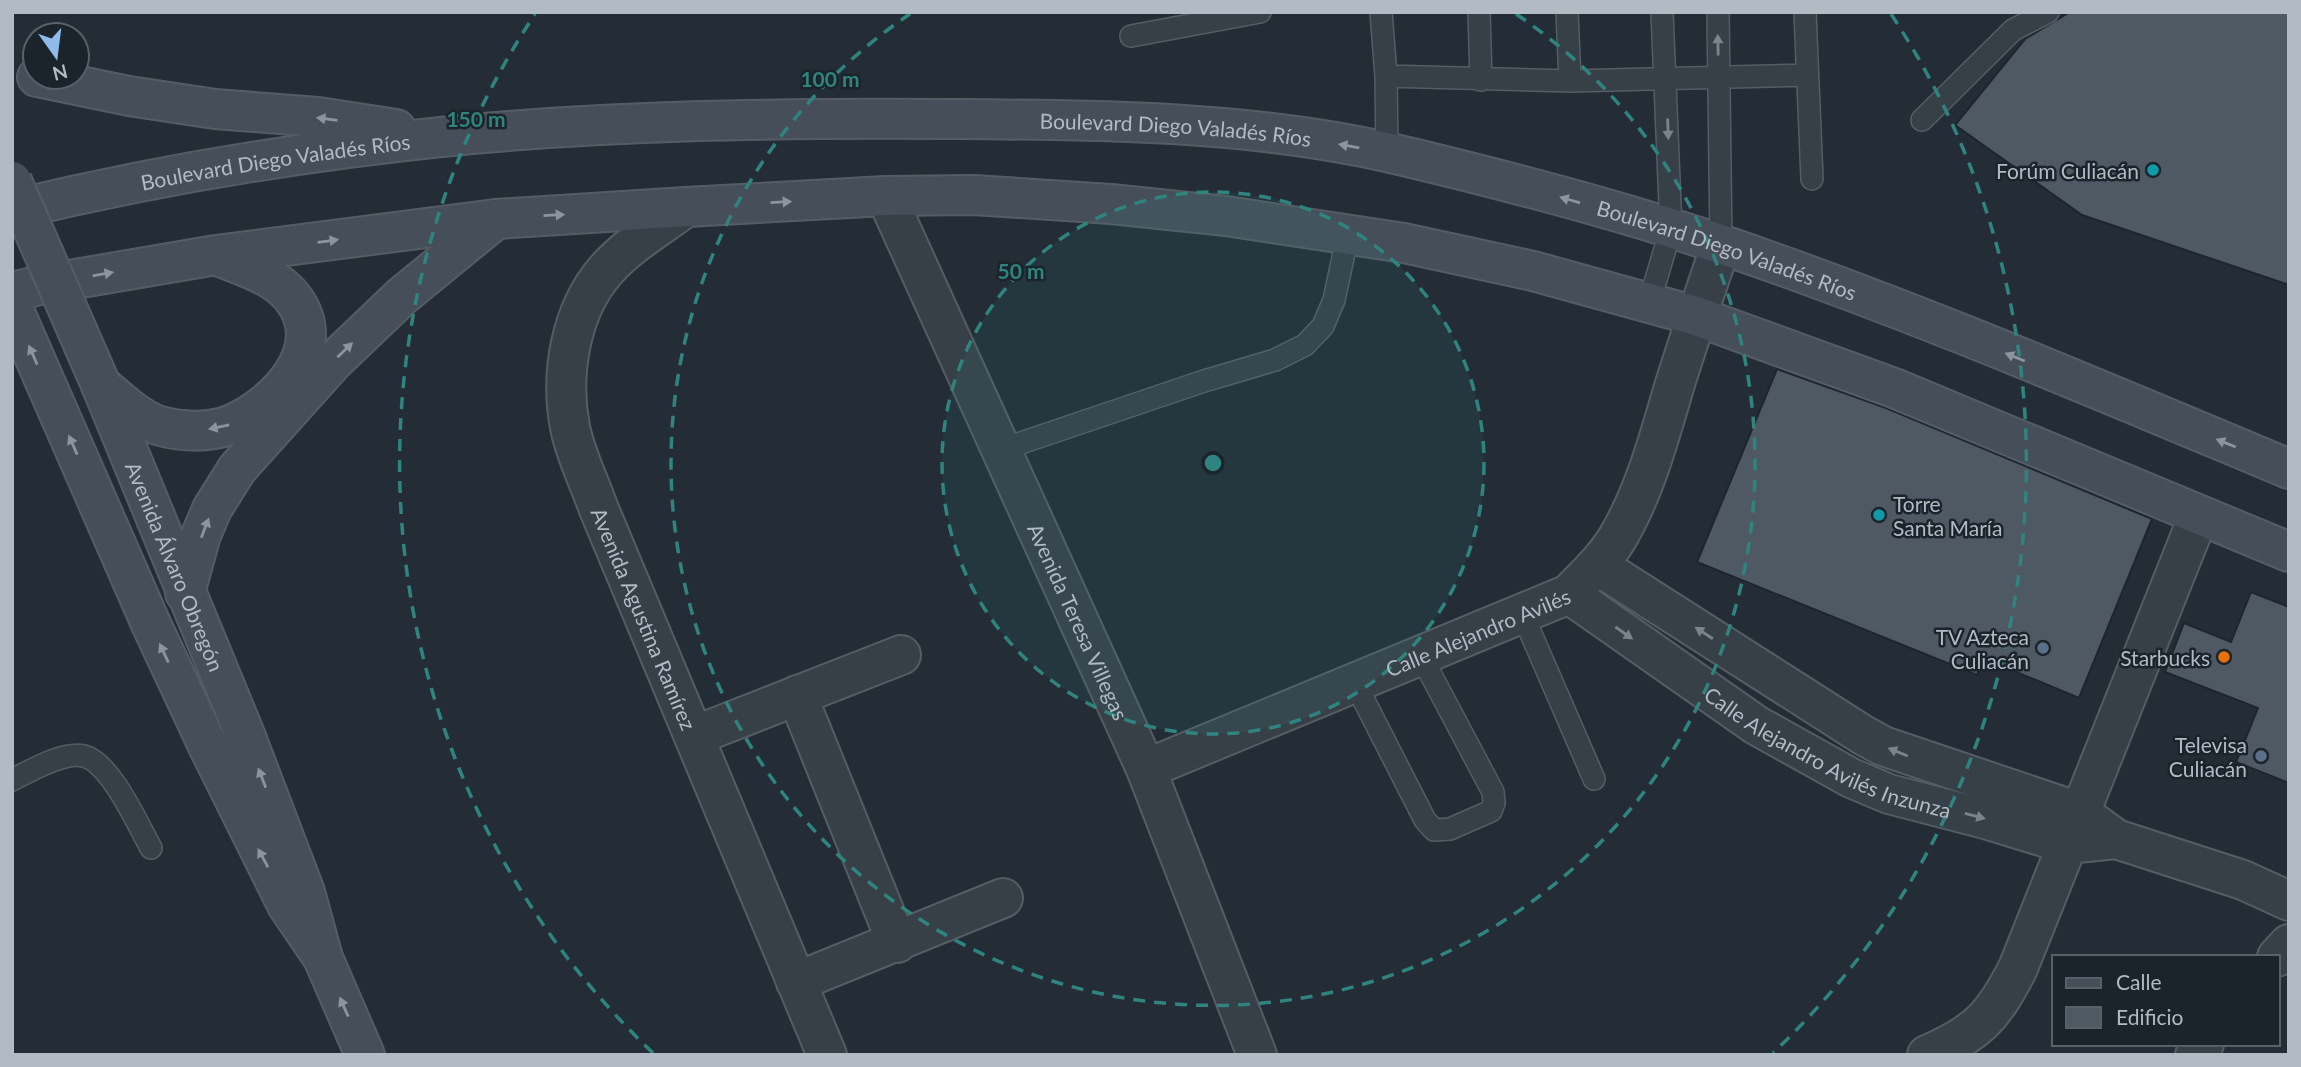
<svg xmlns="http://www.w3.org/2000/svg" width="2301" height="1067" viewBox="0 0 2301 1067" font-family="Lato,sans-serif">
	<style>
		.building { fill: #4f5964; stroke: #1e262d; stroke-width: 2 }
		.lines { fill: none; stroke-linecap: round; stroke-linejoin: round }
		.service-casing { stroke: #555d64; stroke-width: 24 }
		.minor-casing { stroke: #555d64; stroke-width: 42 }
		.tertiary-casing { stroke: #555d64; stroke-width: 42 }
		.secondary-casing { stroke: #555d64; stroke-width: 42 }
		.service { stroke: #373f47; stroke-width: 21 }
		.minor { stroke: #373f47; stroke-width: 38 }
		.tertiary { stroke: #373f47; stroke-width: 38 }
		.secondary { stroke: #454e59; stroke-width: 38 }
		.secondary-bridge-casing { stroke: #555d64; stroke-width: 42; stroke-linecap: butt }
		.secondary-bridge { stroke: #454e59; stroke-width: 38 }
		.oneway { fill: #7b838b }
		.oneway2 { fill: #8c949e }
		.ring { fill: none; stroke: #30847f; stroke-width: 3.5; stroke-dasharray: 12 9 }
		.culture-dot { fill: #0f9aa8; stroke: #1c242b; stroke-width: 2.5 }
		.service-dot { fill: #5c6f8a; stroke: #1c242b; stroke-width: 2.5 }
		.food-dot { fill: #e8710a; stroke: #1c242b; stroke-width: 2.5 }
		.labels { text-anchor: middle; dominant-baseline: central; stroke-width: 5; stroke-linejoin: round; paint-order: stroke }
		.street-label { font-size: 21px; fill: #b2bac3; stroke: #1c242b }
		.poi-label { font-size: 21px; fill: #b2bac3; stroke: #1c242b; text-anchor: end }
		.centre { fill: #30847f; stroke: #1c242b; stroke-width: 3.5 }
		.ring-label { font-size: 21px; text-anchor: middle; font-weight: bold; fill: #30847f; stroke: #1c242b; stroke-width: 5; stroke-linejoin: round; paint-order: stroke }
	</style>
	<rect width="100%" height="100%" fill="#242d36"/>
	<path class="building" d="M2070 12H2289V285L2082 215 1955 125 2025 39Z
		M1777 369 1886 408 2152 519 2079 698 1983 658 1977 675 1697 562Z
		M2251 592 2289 607V783L2236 762 2258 708 2165 672 2184 623 2231 642Z"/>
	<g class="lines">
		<g class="service-casing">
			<path id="service" d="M1381 12 1386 76 1570 81 1807 75
				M1479 12 1481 80
				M1567 12 1570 81
				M1718 12 1721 245
				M1805 12 1812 179
				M1131 36 1260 12
				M1386 76 1387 152
				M1922 120 2013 30 2048 12
				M1649 303 1671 229 1662 12
				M1000 450 1204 381 1275 360 1305 345 1323 326 1334 300 1348 234
				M1522 613 1594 779
				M1355 683 1425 820 1434 830 1450 829 1491 811 1494 803 1493 792 1421 656
				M12 780C30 771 64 751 84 756 111 763 138 825 151 848"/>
		</g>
		<g class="minor-casing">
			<g id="minor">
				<path id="s1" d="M886 196 1146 769 1257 1055"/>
				<path id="s2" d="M686 207C659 227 628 245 606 270 570 311 560 375 570 427 575 454 589 481 598 507L827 1055"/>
				<path d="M797 695 897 943"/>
				<path d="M694 736 901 655"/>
				<path id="s3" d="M1146 769 1569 594"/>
				<path d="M2277 957 2289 944"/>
				<path d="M796 982 1003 898"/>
				<path d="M1927 1055C1978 1033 1993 1017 2018 968L2199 515"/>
				<path d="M2195 1055 2204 1044"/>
			</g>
		</g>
		<g class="tertiary-casing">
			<g id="tertiary">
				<path id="s4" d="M1721 245C1705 292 1689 339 1674 387 1659 438 1645 491 1618 537 1605 559 1586 576 1569 594L1756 725 1851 778 1889 794 1985 819 2067 844 2116 839"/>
				<path d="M1597 565 1863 735 1883 746 2079 812 2116 839 2243 880 2289 901"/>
			</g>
		</g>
		<g class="secondary-casing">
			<g id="secondary">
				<path d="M37 77 129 96 215 109 318 117 396 129"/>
				<path id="s5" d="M12 210C153 176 297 152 441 137 608 120 778 118 946 119 1095 120 1245 120 1391 153 1501 179 1613 208 1720 244 1911 309 2102 391 2289 469"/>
				<path d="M12 292 40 285 216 255 496 219 686 207 886 196 974 195 1111 204 1226 216 1404 243 1533 271 1696 316 1894 388 2289 552"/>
				<path d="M12 306 151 624 209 748 287 905 323 958"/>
				<path id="s6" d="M101 385 244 732 305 892 323 958 365 1055"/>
				<path d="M101 385C117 398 137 418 157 425 180 432 208 433 230 425 274 407 330 351 295 301 278 276 245 267 218 256"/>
				<path d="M185 593 201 535 212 509 237 469 334 361 402 296 496 219"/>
			</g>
		</g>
		<use href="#service" class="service"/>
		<use href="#minor" class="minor"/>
		<use href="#tertiary" class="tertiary"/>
		<use href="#secondary" class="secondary"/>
		<g class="secondary-bridge-casing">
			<path id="secondary-bridge" d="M12 181 101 385"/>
		</g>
		<use href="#secondary-bridge" class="secondary-bridge"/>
	</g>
	<defs><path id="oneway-solid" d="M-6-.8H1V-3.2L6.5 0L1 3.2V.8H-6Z" transform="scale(1.75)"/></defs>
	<g class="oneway">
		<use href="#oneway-solid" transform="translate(1718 45) rotate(-91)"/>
		<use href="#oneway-solid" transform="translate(1668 129) rotate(88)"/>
		<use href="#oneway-solid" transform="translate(1624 633) rotate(35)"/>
		<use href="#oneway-solid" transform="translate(1704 633) rotate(-147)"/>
		<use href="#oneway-solid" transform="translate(1898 752) rotate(-158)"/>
		<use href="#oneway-solid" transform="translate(1975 816) rotate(15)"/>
	</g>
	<g class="oneway2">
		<use href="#oneway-solid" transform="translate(327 119) rotate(-172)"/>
		<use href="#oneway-solid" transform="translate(1349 146) rotate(-170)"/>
		<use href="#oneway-solid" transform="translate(1570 200) rotate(-164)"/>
		<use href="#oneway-solid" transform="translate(781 202) rotate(-3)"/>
		<use href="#oneway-solid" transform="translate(554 215) rotate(-3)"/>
		<use href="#oneway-solid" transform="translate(328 241) rotate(-7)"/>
		<use href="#oneway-solid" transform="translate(103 274) rotate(-10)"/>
		<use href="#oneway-solid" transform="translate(345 350) rotate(-44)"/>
		<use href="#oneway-solid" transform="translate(33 355) rotate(-114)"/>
		<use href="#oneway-solid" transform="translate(2015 357) rotate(-158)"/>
		<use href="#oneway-solid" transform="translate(219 427) rotate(168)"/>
		<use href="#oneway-solid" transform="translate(2226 443) rotate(-158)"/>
		<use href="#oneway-solid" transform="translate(73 445) rotate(-114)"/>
		<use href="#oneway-solid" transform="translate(205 528) rotate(-69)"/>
		<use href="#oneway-solid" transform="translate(164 653) rotate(-115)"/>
		<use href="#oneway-solid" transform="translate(262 778) rotate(-111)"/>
		<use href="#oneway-solid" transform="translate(263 858) rotate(-118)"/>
		<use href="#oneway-solid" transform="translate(344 1007) rotate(-114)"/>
	</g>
	<circle cx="1213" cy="463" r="271" fill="#30847f" fill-opacity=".12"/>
	<g class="ring">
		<circle cx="1213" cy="463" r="271"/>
		<path d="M1516 14A542 542 0 1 1 910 14"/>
		<path d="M653 1053A813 813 0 0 1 535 14M1891 14A813 813 0 0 1 1773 1053"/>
	</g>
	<g class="culture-dot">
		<circle cx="2153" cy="170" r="7"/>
		<circle cx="1879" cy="515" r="7"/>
	</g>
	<g class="service-dot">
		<circle cx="2043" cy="648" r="7"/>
		<circle cx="2261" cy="756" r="7"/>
	</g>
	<circle class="food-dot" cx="2224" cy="657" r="7"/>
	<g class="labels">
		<g class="street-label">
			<text stroke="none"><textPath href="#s5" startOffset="1171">Boulevard Diego Valadés Ríos</textPath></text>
			<text stroke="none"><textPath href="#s5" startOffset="268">Boulevard Diego Valadés Ríos</textPath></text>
			<text stroke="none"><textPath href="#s5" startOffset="1738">Boulevard Diego Valadés Ríos</textPath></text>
			<text stroke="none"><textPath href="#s6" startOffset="196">Avenida Álvaro Obregón</textPath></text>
			<text stroke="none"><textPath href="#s2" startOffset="474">Avenida Agustina Ramírez</textPath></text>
			<text stroke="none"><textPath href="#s1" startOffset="467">Avenida Teresa Villegas</textPath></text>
			<text stroke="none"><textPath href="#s3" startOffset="359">Calle Alejandro Avilés</textPath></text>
			<text stroke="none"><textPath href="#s4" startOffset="691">Calle Alejandro Avilés Inzunza</textPath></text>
		</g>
		<g class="poi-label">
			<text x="2139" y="170">Forúm Culiacán</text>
			<text x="1893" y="503" text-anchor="start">Torre<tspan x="1893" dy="24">Santa María</tspan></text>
			<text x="2029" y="636">TV Azteca<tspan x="2029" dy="24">Culiacán</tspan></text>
			<text x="2210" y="657">Starbucks</text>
			<text x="2247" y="744">Televisa<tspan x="2247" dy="24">Culiacán</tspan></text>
		</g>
	</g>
	<circle cx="1213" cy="463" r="10" class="centre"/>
	<g class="ring-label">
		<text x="830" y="87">100 m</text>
		<text x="476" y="127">150 m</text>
		<text x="1021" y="279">50 m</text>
	</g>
	<rect width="2301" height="1067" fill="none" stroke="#b2bac3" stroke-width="28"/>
	<rect x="2052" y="955" width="228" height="91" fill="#1c242b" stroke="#586068" stroke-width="2"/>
	<rect x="2066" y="978" width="35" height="10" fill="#454e59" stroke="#586068" stroke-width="2"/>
	<text x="2116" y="990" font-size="21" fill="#b2bac3">Calle</text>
	<rect x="2066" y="1007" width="35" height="21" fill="#4f5964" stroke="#586068" stroke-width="2"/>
	<text x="2116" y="1025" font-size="21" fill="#b2bac3">Edificio</text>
	<g transform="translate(56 56) rotate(166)"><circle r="33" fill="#1c242b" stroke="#586068" stroke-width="2"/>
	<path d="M0-5L12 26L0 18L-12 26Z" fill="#8fbaea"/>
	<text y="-10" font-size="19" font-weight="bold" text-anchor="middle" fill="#b2bac3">N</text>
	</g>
</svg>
